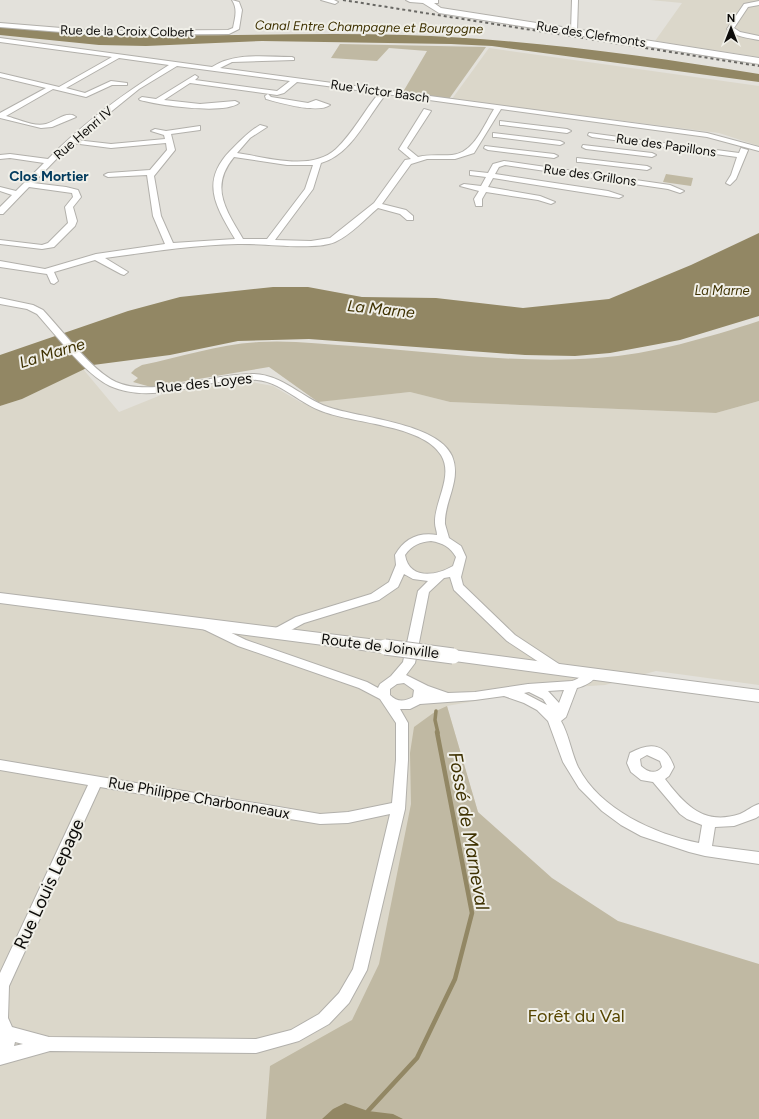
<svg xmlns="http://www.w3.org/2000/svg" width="759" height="1119" viewBox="0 0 759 1119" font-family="Figtree,sans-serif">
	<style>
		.built { fill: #dbd7ca }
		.green { fill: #c0b9a3 }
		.water { fill: #928764 }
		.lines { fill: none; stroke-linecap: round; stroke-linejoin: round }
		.stream-far1 { stroke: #928764; stroke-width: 3.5 }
		.stream { stroke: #928764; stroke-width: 4.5 }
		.street-casing { stroke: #b2b0ab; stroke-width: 2 }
		.secondary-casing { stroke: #b2b0ab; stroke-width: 2 }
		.street { fill: #fff; fill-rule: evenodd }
		.secondary { fill: #fff; fill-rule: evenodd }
		.rail { stroke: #686763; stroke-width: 2; stroke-dasharray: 3 3; stroke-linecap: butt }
		.secondary-bridge-casing { stroke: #b2b0ab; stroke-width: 17; stroke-linecap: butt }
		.secondary-bridge { stroke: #fff; stroke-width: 15 }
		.labels { text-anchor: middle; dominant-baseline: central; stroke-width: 4; stroke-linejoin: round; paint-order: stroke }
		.far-water-label { font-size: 13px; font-style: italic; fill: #3e3101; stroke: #f0efe8 }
		.far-street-label { font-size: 13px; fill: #0d0c0a; stroke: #f0efe8 }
		.far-quarter-label { font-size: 14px; font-weight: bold; fill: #023b5d; stroke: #f0efe8 }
		.street-label { font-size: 15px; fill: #0d0c0a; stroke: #f0efe8 }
		.water-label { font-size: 16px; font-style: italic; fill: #3e3101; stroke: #f0efe8 }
		.near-street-label { font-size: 18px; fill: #0d0c0a; stroke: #f0efe8 }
		.near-park-label { font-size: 18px; fill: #564501; stroke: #f0efe8 }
		.near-water-label { font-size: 19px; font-style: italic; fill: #3e3101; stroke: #f0efe8 }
	</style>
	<rect width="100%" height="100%" fill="#e3e1db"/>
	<path class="built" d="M650 0H759V57L655 41 682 3Z
		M489 48 759 86V146L719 133 452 99Z
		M83 369 119 412 166 393 246 381 273 386 302 403 410 392 450 402 716 413 759 401V685L656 671 605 685 542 689 447 706 478 812 423 1119H0V406L22 399Z"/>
	<path class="green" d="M340 44 486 47 449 99 403 92 427 51 389 48 377 61 331 58Z
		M666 174 693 178 691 186 663 182Z
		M759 321V401L716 413 450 402 410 392 318 402 269 367 151 387 133 382 138 378 131 373 135 369 142 365C181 357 219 344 259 342 290 340 322 344 353 346 434 352 516 364 597 358 653 354 706 338 759 321Z
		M447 706 478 812 552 878 618 921 759 964V1119H266L270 1066 352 1020 379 964 411 804 410 753 414 727 436 711Z"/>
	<path class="water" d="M0 27C135 42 270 31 405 35 524 39 642 55 759 74V82L492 46 451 44 262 41 146 46 99 45 0 35Z
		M759 233V316L680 340 610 353 575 356 525 355 309 339 238 341 170 355 93 365 22 399 0 406V355L128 311 180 297 273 287H308L362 297 436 298 523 308 609 299 691 265Z
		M345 1103 368 1111 393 1114 403 1119H322L333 1109Z"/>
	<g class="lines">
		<path class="stream-far1" d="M436 711 435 720 438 733"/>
		<path class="stream" d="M368 1119V1111L417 1058 455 979 472 913 437 732"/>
		<g class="street-casing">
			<path id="street" d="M232 0 239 2 242 10 239 29 229 34 98 35 0 27V23L98 31 228 30 233 28C235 18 238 9 232 0Z
				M321 0H334L338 2 335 4Z
				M572 0H578L577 31 574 33 571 31Z
				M759 1V5L748 7 734 28 740 32 759 36V40C748 38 736 37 727 29L744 4Z
				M0 38 212 67C235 52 266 57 292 57L294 58V60L232 62 220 68 707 133 759 147V151L707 137 501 109 474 153 455 159H427L411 164 382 204 406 210 413 216V220H407L400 214 378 208C365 219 351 235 335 242 314 251 263 243 238 244 193 245 149 252 105 258L128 272 124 275 121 274 95 260 54 272 58 281 54 284 51 283 47 274 0 267V261L45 269 96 254 165 244 153 216 147 175 108 177 104 175 108 173 150 170 167 150 166 143 111 148 72 143 33 183 66 187 78 190 81 197 73 207 77 221 75 226 54 247 42 249 0 244V240L42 245 48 243 68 223 65 207 73 197 72 193 29 187 3 214H0V207L12 195 0 191V187L16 191 44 163 10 158 0 159V155L10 154 48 159C84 122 126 92 169 65L119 58 66 88 85 93 111 81 127 83V85H112L86 97 53 89 6 116C18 119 33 127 46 124 55 122 67 110 76 117L52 127 41 128 0 118V113L46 88 0 77V73L59 87 112 57 0 42ZM177 66 290 81 277 91 195 80 198 77 195 75 156 99 142 97 139 99 140 100C159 105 223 115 239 103L235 101 200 104 164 100 190 83 277 95 284 93 297 82 379 93C364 111 353 133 336 149 311 172 266 157 237 153L250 138 267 127 260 125C248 132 240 141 230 151 200 182 216 207 235 239L173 243 161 216 154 176 175 150 171 134 200 130V126L166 131 155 129 151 131 164 135 165 139 111 144 76 140 139 89ZM386 94 494 109C484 125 474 153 452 155 441 156 430 154 418 157L407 148 431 111 424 109 399 149 411 159 405 160 374 203 330 238 311 241 275 240 313 189 321 163C352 154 367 117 386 94ZM234 157 287 165H313L305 189 267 239H243C226 210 209 187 234 157Z
				M268 94 271 97 308 103 316 100 330 105C318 114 280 103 266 99L265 96Z
				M500 121 567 129 571 131 567 133 503 125H500Z
				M493 133 560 141 564 143 560 145 496 137H493Z
				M589 133 739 153 741 148 748 150 736 179 730 185 726 183 731 175 737 157 592 137 588 135Z
				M583 145 652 153 656 155 652 157 586 149 582 147Z
				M485 146 554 154 558 156 554 158 488 150 484 148Z
				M577 158 647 166 651 168 647 170 580 162H577Z
				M504 161 670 185 684 191 680 193 668 189 505 165 499 167 495 174 608 191 623 196 619 198 493 178 488 187 540 196 555 202 551 204 538 200 486 192 482 199V206H476L474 199 479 191 460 186 464 184 481 186 486 177 470 175V171L488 173 493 164Z
				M0 298 33 305 43 310C63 331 91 370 116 382 152 398 214 373 254 374 283 375 302 398 328 407 359 418 438 423 452 456 462 480 444 501 445 524 446 528 448 534 449 538L461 546 466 557 461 577 463 585 515 635 562 666 564 669 562 672H554L507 641 454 590 450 577 444 578 429 592 415 663 406 675 428 686 448 693 475 692 528 684 572 681C581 679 586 668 596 671L598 674C593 682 585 686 577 688L566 717 561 721C569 735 571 752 578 767 600 810 655 834 699 843L702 825 687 819 680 814 653 782 641 780 631 772 627 763 630 753C650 742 666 743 674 767L669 776 665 779C685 805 704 826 740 814 747 811 752 806 759 804V816L756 818 734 826 715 827 712 846 759 852V864L705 856 689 852 641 836 621 825 602 811 579 788 563 762 548 721 537 710 524 703 504 696 475 700 420 704 410 709H400L408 723V760L405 809 367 970 349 1003 329 1024 299 1041 256 1053 50 1051 0 1065V973L88 785 0 770V760L320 814 348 812 392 803 396 760V723L380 699 359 688 238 646 201 628 199 625 205 621 209 622 246 640 367 682 378 688 380 684 391 676 403 662 418 591 428 581 413 579 404 574 398 587 379 600 304 623 280 636H272L270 633 272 630 296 617 371 594 389 582 396 565 395 555C404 539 418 532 437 535 437 531 435 527 435 523 434 502 454 476 441 455 422 424 351 424 319 410 297 401 280 382 257 380 208 375 157 407 110 386 85 374 56 335 37 314L27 309 0 304ZM431 541C443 543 450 547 456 557L453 566C436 576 409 580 405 555 412 545 420 542 431 541ZM404 683 414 690 413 697C404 702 397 702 390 695V689L397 684ZM564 690 559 703 548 691ZM529 692 543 699 547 705 524 693ZM647 755 660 761 662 767C656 775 647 772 641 766L640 759ZM100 787 320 824 348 823 390 814 353 969 339 993 319 1014 291 1030 256 1039 49 1037 12 1027 8 1018 9 986ZM15 1042 23 1044 14 1046Z"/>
		</g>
		<g class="secondary-casing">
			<path id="secondary" d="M406 0H438V3H434L441 8 759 58V64L439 13 423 3 410 2Z
				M0 593 385 641 391 643 393 647 391 651 385 653 0 603Z
				M453 650 759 690V702L447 660 445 656 447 652Z"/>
		</g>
		<use href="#street" class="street"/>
		<use href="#secondary" class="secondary"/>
		<path class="rail" d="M343 0 759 66"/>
		<g class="secondary-bridge-casing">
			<path id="secondary-bridge" d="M385 647 453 656"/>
		</g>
		<use href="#secondary-bridge" class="secondary-bridge"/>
	</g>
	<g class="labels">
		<g class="far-water-label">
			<text transform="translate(369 27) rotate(1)">Canal Entre Champagne et Bourgogne</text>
			<text x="722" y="290">La Marne</text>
		</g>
		<g class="far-street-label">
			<text transform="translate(127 31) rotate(1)">Rue de la Croix Colbert</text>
			<text transform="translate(591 34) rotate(9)">Rue des Clefmonts</text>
			<text transform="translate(380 91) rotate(8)">Rue Victor Basch</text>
			<text transform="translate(83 133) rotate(-41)">Rue Henri IV</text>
			<text transform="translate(666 145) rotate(8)">Rue des Papillons</text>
			<text transform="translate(590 175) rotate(8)">Rue des Grillons</text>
		</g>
		<g class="far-quarter-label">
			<text x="49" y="176">Clos Mortier</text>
		</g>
		<g class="street-label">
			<text transform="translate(204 383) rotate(-6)">Rue des Loyes</text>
			<text transform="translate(380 646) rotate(7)">Route de Joinville</text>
			<text transform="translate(199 798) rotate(10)">Rue Philippe Charbonneaux</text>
		</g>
		<g class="water-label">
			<text transform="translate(381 309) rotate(6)">La Marne</text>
			<text transform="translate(52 353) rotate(-17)">La Marne</text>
		</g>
		<g class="near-street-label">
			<text transform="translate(49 884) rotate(-65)">Rue Louis Lepage</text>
		</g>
		<g class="near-park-label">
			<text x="576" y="1016">Forêt du Val</text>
		</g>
		<g class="near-water-label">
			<text transform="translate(469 831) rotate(80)">Fossé de Marneval</text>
		</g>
	</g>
	<g transform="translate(731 28)" stroke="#f0efe8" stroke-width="3" paint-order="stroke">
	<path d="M0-3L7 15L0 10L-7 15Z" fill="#0d0c0a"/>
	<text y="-6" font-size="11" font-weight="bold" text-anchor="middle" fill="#0d0c0a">N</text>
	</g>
</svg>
